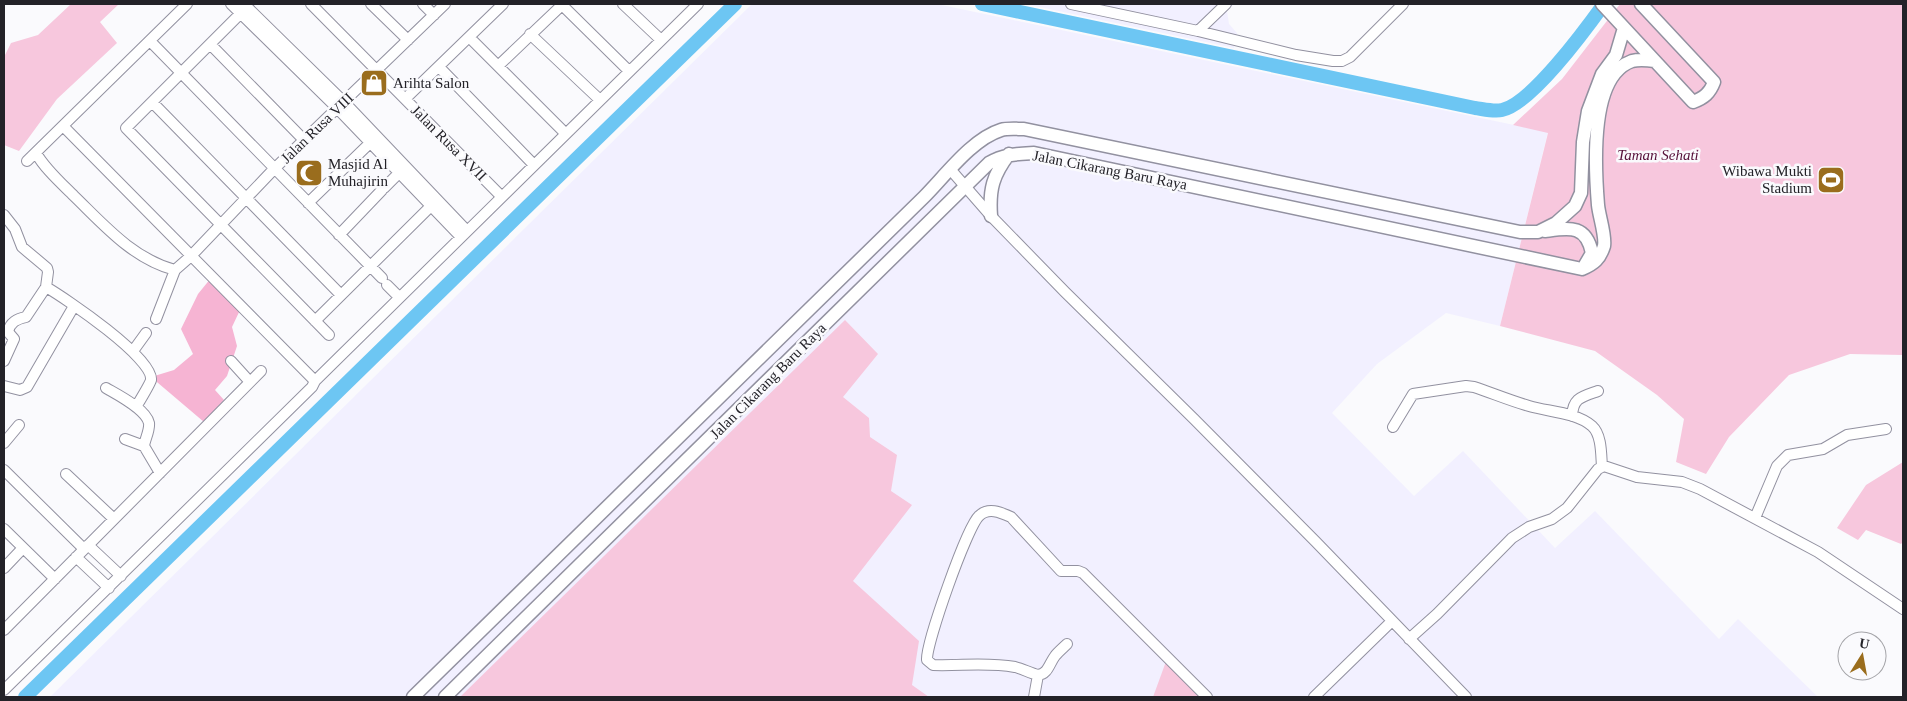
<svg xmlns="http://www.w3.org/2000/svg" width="1907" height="701" viewBox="0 0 1907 701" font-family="'Times New Roman',serif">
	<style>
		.built { fill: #f2f0ff }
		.green { fill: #f7c7dd }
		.forest { fill: #f6b4d3 }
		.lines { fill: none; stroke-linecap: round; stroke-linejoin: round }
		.river { stroke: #6dc6f3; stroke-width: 14 }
		.minor-casing { stroke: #9291a0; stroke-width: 12 }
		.major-casing { stroke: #9291a0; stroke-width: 15 }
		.minor { stroke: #fff; stroke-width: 10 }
		.major { stroke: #fff; stroke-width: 12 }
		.labels { text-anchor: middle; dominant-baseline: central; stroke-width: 5; stroke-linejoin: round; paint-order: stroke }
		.poi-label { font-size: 15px; fill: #232228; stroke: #fafafd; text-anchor: start }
		.street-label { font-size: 15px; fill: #232228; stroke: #fafafd }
		.park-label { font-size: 15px; font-style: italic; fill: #561039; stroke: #fafafd }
	</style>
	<rect width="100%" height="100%" fill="#fafafd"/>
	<path class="built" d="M752 4H937L1548 132 1500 326 1446 313 1377 364 1332 413 1414 496 1463 451 1555 548 1595 511 1719 639 1738 619 1818 697H50Z
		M1025 4H1234L1227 11 1229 24 1237 33 1234 48Z"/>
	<path class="green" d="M71 4H119L100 22 117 43 57 99 19 151 4 145V57L11 43 38 35Z
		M1620 4H1903V355L1850 354 1789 375 1729 437 1706 474 1676 462 1684 419 1657 395 1595 351 1500 326 1548 133 1513 125 1562 79Z
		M845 320 878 354 843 397 869 418 870 437 897 455 891 491 912 505 853 581 919 641 912 685 929 697H460Z
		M1903 462V542L1901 544 1866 530 1858 540 1837 528 1866 485Z
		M1168 656 1208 697H1153Z"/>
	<path class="forest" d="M211 278 240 310 232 327 237 346 227 376 215 390 224 400 204 422 151 377 174 370 193 354 181 329 198 294Z"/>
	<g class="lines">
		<path class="river" d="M982 4 1475 108C1483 109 1494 112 1502 110 1531 104 1586 29 1604 4
			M25 697 735 4"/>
		<g class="minor-casing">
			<path id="minor" d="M231 4 337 108 461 237
				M244 4 345 103 467 231
				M311 4 502 197
				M371 4 408 40
				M423 4 434 15
				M561 4 629 71
				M623 4 661 40
				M1071 4 1198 31 1296 55 1333 61H1342L1350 57 1403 4
				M241 13 126 128 329 335
				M1198 31 1226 4
				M530 34 600 100
				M469 37 566 134
				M150 41 382 278
				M210 44 304 140
				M498 66 562 5
				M439 67 534 165
				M405 99 503 4
				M152 102 341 295
				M36 153C45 169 61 183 74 196 104 225 133 259 175 270L191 256 274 169 445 4
				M27 161 187 4
				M950 169 991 216 1065 292 1194 419 1316 542 1466 697
				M384 188 399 173
				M308 203 370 143
				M4 215 15 229 22 247 47 268 48 272 46 287C65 298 154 358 151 380 150 384 139 402 136 407
				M339 235 382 190
				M387 285 399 297
				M156 319 175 270
				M315 321 431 206
				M133 351 146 333
				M4 361 14 339 8 332C10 322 17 319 26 317L46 287
				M231 361 250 382
				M315 381 698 4
				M4 386 20 390 27 387 74 306
				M106 388C118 395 146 409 149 423 150 430 145 439 144 446L160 473
				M1572 416C1573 398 1581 397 1598 391
				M1393 427 1413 394 1466 386 1474 387C1492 393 1511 401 1529 406 1549 412 1576 412 1592 426 1602 435 1601 455 1602 467
				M125 439 144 446
				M4 443 19 425
				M4 470 84 549
				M66 474 114 519
				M1755 518 1777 466 1788 455 1823 449 1847 435 1886 429
				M4 529 55 579
				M88 545 121 576
				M76 557 109 588
				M4 568 23 548
				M4 630 261 371
				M1409 639 1437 614 1512 538 1529 527 1552 519 1567 508 1598 469 1604 466 1637 477 1682 482 1700 489 1818 552 1903 609
				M1038 675C1048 674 1049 664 1055 656 1058 652 1063 648 1067 644
				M4 690 312 387 315 381 64 127
				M1034 697 1038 675C1030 673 1023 669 1015 667 987 662 961 666 933 665L927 660C926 643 967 527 979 516 988 507 1000 512 1011 517L1061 571H1078L1083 573 1207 697
				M1314 697 1392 621"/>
		</g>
		<g class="major-casing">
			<path id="major" d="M1602 4 1693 102C1704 98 1710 93 1714 82L1641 4
				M991 216C989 189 993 175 1009 154
				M1545 231C1569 228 1586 224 1592 253L1585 265
				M413 697 924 197C945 176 972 139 1001 130 1007 128 1017 129 1024 129L1520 232H1538L1556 223 1575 206 1581 193 1583 142 1588 111 1602 74 1616 55 1624 28
				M445 697 989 163C1004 154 1017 154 1034 153L1582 269C1594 264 1600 259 1604 246 1606 236 1599 216 1598 205 1595 168 1589 76 1632 61 1639 59 1648 60 1655 61"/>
		</g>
		<use href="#minor" class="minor"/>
		<use href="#major" class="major"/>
	</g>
	<defs>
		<g id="shop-square" transform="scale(1.4375)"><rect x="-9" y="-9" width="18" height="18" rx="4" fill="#9a6d1d" stroke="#fafafd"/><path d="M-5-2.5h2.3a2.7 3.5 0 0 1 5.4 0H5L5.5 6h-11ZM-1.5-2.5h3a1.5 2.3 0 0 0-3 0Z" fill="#fff"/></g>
		<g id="mosque-square" transform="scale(1.4375)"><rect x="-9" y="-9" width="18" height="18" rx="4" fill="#9a6d1d" stroke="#fafafd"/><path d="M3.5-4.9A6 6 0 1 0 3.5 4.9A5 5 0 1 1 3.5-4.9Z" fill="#fff"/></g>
		<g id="stadium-square" transform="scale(1.4375)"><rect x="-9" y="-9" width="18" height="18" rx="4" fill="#9a6d1d" stroke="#fafafd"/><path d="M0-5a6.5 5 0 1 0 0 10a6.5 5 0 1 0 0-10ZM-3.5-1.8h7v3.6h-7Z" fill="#fff"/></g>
	</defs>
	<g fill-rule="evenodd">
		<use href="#shop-square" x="374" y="83"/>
		<use href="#mosque-square" x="309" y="173"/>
		<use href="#stadium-square" x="1831" y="180"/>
	</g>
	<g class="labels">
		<g class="poi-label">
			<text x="393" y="83">Arihta Salon</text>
			<text x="328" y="164">Masjid Al<tspan x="328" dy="17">Muhajirin</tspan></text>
			<text x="1812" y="171" text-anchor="end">Wibawa Mukti<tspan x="1812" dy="17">Stadium</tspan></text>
		</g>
		<g class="street-label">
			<text transform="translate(317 128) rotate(-44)">Jalan Rusa VIII</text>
			<text transform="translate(449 143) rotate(45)">Jalan Rusa XVII</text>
			<text transform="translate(1110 170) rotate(11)">Jalan Cikarang Baru Raya</text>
			<text transform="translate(768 381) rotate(-45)">Jalan Cikarang Baru Raya</text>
		</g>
		<g class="park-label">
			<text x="1658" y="155">Taman Sehati</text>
		</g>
	</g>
	<rect width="1907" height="701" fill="none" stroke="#232228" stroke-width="10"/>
	<g transform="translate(1862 656) rotate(11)"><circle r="24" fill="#fafafd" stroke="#a4a4a8"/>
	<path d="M0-4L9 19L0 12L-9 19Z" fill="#9a6d1d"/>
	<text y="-8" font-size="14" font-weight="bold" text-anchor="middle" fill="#232228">U</text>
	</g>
</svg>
